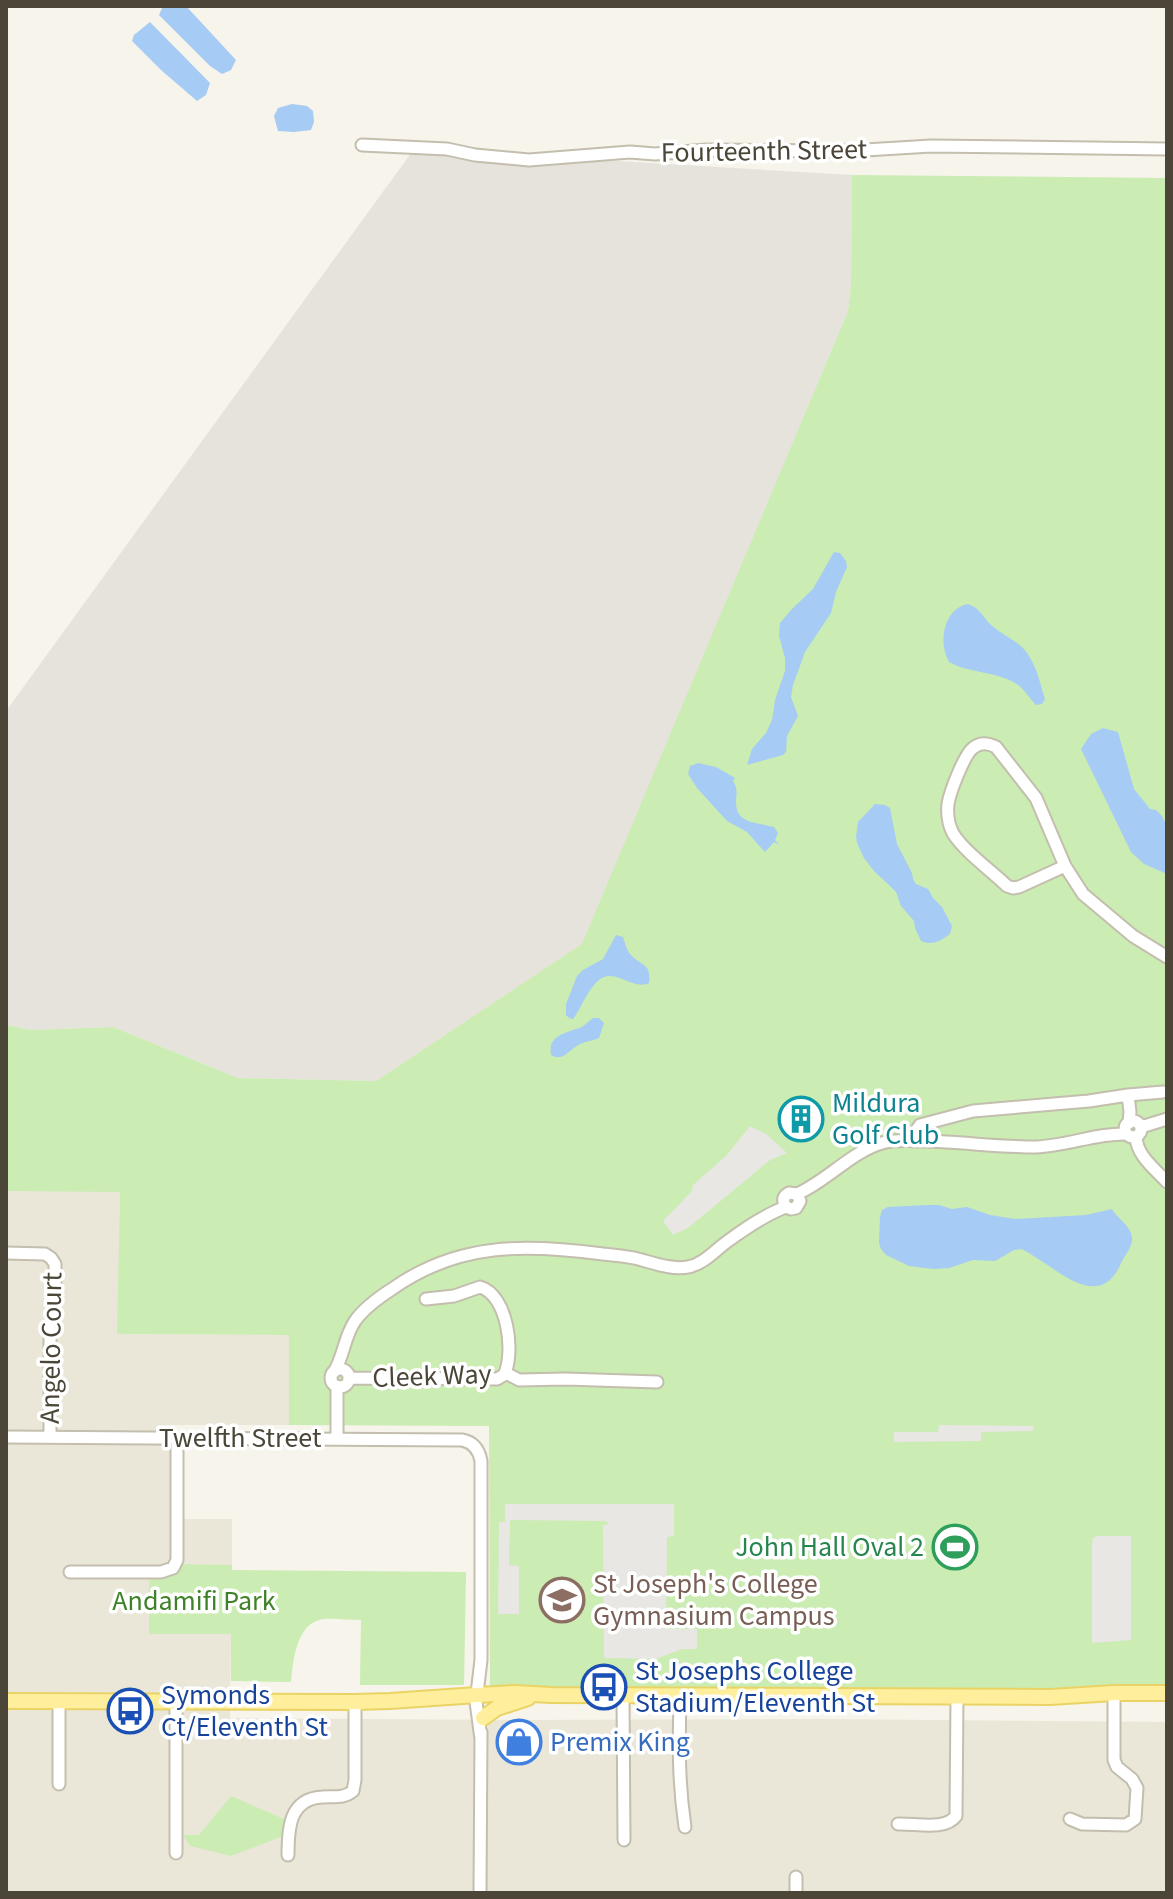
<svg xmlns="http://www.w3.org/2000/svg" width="1173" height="1899" viewBox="0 0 1173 1899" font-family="'Source Sans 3',sans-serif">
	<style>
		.residential { fill: #eae7d9 }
		.industrial { fill: #e6e3dc }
		.green { fill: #cbecb3 }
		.parking { fill: #e8e7e3 }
		.water { fill: #a6cbf4 }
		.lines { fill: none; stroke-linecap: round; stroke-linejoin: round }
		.minor-casing { stroke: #c3bead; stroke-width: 15 }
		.major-casing { stroke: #ead365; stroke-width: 18 }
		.minor { stroke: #fff; stroke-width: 11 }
		.major { stroke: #ffef9c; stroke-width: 14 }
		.labels { text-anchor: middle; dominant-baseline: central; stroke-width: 7; stroke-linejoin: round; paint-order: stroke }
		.street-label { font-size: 28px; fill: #4b4638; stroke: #fff }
		.culture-label { font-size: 28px; fill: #0d838f; stroke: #fff; text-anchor: start }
		.leisure-label { font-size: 28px; fill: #27864d; stroke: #fff; text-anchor: end }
		.education-label { font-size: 28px; fill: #785e54; stroke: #fff; text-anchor: start }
		.park-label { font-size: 28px; fill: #3e8227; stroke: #fff }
		.transit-label { font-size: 28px; fill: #164399; stroke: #fff; text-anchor: start }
		.shop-label { font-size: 28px; fill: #366cbe; stroke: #fff; text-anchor: start }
	</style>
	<rect width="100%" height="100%" fill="#f6f4eb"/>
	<path class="residential" d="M6 1191H120L118 1334 290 1335 289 1425H170V1519H232V1565L181 1564 172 1575 167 1577 149 1634H231L230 1718 512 1720 822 1719 1167 1722V1893H6Z"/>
	<path class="industrial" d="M414 149 852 175 851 285 848 311 583 944 376 1081 238 1078 113 1027 32 1030 6 1025V711Z"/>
	<path class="green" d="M852 175 1167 178V1690L490 1688 489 1426 289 1425V1335L117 1334 120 1192 6 1191V1025L32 1030 113 1027 238 1078 376 1081 582 944 848 311 851 285Z
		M181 1564 232 1565V1570L466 1572 464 1685H360L361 1620C349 1620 335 1618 323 1619 296 1623 293 1661 291 1682L231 1681V1634H149V1577C163 1577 173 1578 181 1564Z
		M231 1796 286 1820 283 1836 231 1856 190 1846 183 1835H199Z"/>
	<path class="parking" d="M750 1126 766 1134 787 1153 770 1160 688 1228 673 1235 663 1221 692 1191 693 1185 726 1156Z
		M939 1425 1034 1426 1033 1431 981 1432V1441L894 1442V1432H938Z
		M505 1504H674V1536L667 1537 666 1629H697V1649H682L656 1659 604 1658 603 1525 609 1524 606 1521 510 1520 509 1565 519 1566V1614H498L499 1522H505Z
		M1097 1536H1131V1640L1093 1643 1092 1641V1544L1093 1538Z"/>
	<path class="water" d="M163 6H186L236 60 231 70 222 74 210 66 159 15Z
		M150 22 210 83 206 95 197 101 161 70 132 41 134 35Z
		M292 104 307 106 313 111 314 122 311 130 294 132 278 131 274 116 278 108Z
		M834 552 840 553 846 561 847 567 836 592 831 613 805 652 793 685 791 697 798 716 787 736 786 752 783 755 747 765 752 749 766 733 772 720 775 700 785 671V658L779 636 780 623 792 609 813 589Z
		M968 604C980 608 982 616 991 625 999 632 1009 637 1017 643 1035 656 1039 680 1045 699L1042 704 1036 705C1030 699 1025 690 1018 685 999 671 970 674 949 662 938 643 943 609 968 604Z
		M1103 728 1118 732 1134 789 1150 809 1156 810 1162 816 1167 826V874L1144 864 1131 852 1081 749 1091 734Z
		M698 763 716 767 735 778 733 781C737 787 737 792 736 800 735 825 757 822 774 827L778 833 775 840 779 845 774 842 765 852 747 832 727 821 697 788 688 774 690 766Z
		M875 804 885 805 890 808 897 844 912 873 913 879 916 884 928 889 933 898 942 907 952 926 950 934C940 941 933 946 921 941L915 928 914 921 901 906 896 892 889 885 874 871 864 858 857 843 856 837 858 822Z
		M616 935 623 937C625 943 627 952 632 956 643 967 651 963 649 983 633 991 614 967 599 980 587 990 582 1007 573 1019L569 1018 566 1015V1004L577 976 583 970 603 959Z
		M593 1018H599L604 1023 599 1038C593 1041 586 1041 580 1044 568 1050 564 1062 551 1055 548 1037 562 1034 576 1029 582 1028 588 1022 593 1018Z
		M927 1205H939L952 1209 967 1207 990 1215 1015 1219 1086 1215 1112 1209C1118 1220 1137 1229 1131 1245 1129 1250 1125 1256 1122 1261 1099 1318 1053 1263 1021 1249L1014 1250 995 1261 973 1260 949 1268 933 1269 909 1266 886 1255 881 1249 879 1243 880 1217 882 1210 888 1207Z"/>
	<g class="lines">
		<g class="minor-casing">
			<path id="minor" d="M362 145 447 149 475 155 529 160 630 152 655 154 707 150 849 151 931 146 1167 149
				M1065 866 1019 887 1013 888 1007 886C993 872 957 846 951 829 948 822 947 811 948 804 950 792 964 755 973 748 980 742 988 743 996 747L1036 798 1065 866 1083 894 1133 936 1167 957
				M1128 1095 1163 1092
				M1125 1129a8 8 0 1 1 16 0a8 8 0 1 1-16 0Z
				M1141 1127 1167 1119
				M1136 1136C1136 1155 1155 1169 1167 1182
				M915 1141 916 1131 920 1125 973 1111 1089 1101 1128 1095 1130 1112 1129 1123
				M797 1194C827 1181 851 1152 882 1143 895 1139 911 1141 925 1141 962 1142 999 1147 1036 1147 1067 1146 1096 1133 1127 1134
				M6 1253 45 1254 51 1258 55 1264V1298L50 1327V1437
				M331 1378a9 9 0 1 1 18 0a9 9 0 1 1-18 0Z
				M334 1372C344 1356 344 1337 355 1321 364 1308 378 1298 392 1289 458 1242 526 1244 603 1254 613 1255 624 1256 634 1258 651 1262 670 1270 688 1267 704 1264 715 1250 728 1241 746 1228 766 1214 786 1207L791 1209 796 1208 800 1201 797 1194 789 1193C783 1196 782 1201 786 1207
				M506 1373 519 1380 566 1379 657 1382
				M349 1378 497 1379 504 1375C515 1353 508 1295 480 1287L454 1296 426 1299
				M6 1437 462 1440C473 1442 479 1450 481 1461V1660L476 1702 481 1739
				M337 1438V1386
				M70 1572H161L173 1568 177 1560V1438
				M623 1695 624 1840
				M680 1695C679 1742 678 1780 685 1827
				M59 1784V1701
				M1070 1819 1082 1824 1126 1825 1135 1819 1137 1788 1132 1779 1117 1767 1114 1760V1693
				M898 1824C915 1823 945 1831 956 1816L957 1696
				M176 1853V1701
				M288 1855C288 1829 289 1799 322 1797 334 1796 343 1799 353 1791L355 1780V1702
				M480 1893 481 1732
				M796 1893V1877"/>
		</g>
		<g class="major-casing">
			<path id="major" d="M6 1701 355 1702 390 1701 477 1695 515 1693 551 1695 1050 1697 1114 1693H1167
				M483 1718 497 1708 528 1698"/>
		</g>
		<use href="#minor" class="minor"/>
		<use href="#major" class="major"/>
	</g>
	<defs>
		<g id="building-ring" transform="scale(2.3)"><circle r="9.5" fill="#fff" stroke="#0f9aa8" stroke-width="1.5"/><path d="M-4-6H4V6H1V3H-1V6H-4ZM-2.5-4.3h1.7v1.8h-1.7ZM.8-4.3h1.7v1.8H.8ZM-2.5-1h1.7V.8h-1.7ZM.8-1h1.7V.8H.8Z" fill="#0f9aa8"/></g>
		<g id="stadium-ring" transform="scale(2.3)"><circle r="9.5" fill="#fff" stroke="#2e9e5b" stroke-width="1.5"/><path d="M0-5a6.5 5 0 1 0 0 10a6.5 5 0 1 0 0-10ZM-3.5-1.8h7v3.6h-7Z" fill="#2e9e5b"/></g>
		<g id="school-ring" transform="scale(2.3)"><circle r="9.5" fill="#fff" stroke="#8d6e63" stroke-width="1.5"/><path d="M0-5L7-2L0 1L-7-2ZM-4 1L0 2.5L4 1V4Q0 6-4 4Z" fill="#8d6e63"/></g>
		<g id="bus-ring" transform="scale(2.3)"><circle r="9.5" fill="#fff" stroke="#1a4fb4" stroke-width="1.5"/><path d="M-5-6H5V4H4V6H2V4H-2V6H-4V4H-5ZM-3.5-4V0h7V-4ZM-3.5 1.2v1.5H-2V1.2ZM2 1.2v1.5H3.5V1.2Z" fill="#1a4fb4"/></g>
		<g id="shop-ring" transform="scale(2.3)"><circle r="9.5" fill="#fff" stroke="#3f7fe0" stroke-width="1.5"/><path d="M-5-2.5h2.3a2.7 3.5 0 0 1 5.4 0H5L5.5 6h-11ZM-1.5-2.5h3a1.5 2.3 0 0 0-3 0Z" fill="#3f7fe0"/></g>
	</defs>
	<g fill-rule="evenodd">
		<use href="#building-ring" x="801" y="1119"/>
		<use href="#stadium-ring" x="955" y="1547"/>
		<use href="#school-ring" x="562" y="1600"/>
		<use href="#bus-ring" x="604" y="1687"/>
		<use href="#bus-ring" x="130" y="1711"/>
		<use href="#shop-ring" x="519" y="1742"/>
	</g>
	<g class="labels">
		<g class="street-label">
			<text transform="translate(764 151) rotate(-1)">Fourteenth Street</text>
			<text transform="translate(51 1348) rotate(-89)">Angelo Court</text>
			<text transform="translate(432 1376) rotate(-2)">Cleek Way</text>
			<text x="240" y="1438">Twelfth Street</text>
		</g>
		<g class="culture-label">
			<text x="832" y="1103">Mildura<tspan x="832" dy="32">Golf Club</tspan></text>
		</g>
		<g class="leisure-label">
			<text x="924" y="1547">John Hall Oval 2</text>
		</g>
		<g class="education-label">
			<text x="593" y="1584">St Joseph's College<tspan x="593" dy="32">Gymnasium Campus</tspan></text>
		</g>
		<g class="park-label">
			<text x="194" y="1601">Andamifi Park</text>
		</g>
		<g class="transit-label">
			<text x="635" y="1671">St Josephs College<tspan x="635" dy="32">Stadium/Eleventh St</tspan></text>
			<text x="161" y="1695">Symonds<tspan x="161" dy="32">Ct/Eleventh St</tspan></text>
		</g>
		<g class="shop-label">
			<text x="550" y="1742">Premix King</text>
		</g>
	</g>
	<rect width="1173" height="1899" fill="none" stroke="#4b4638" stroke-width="16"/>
</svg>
